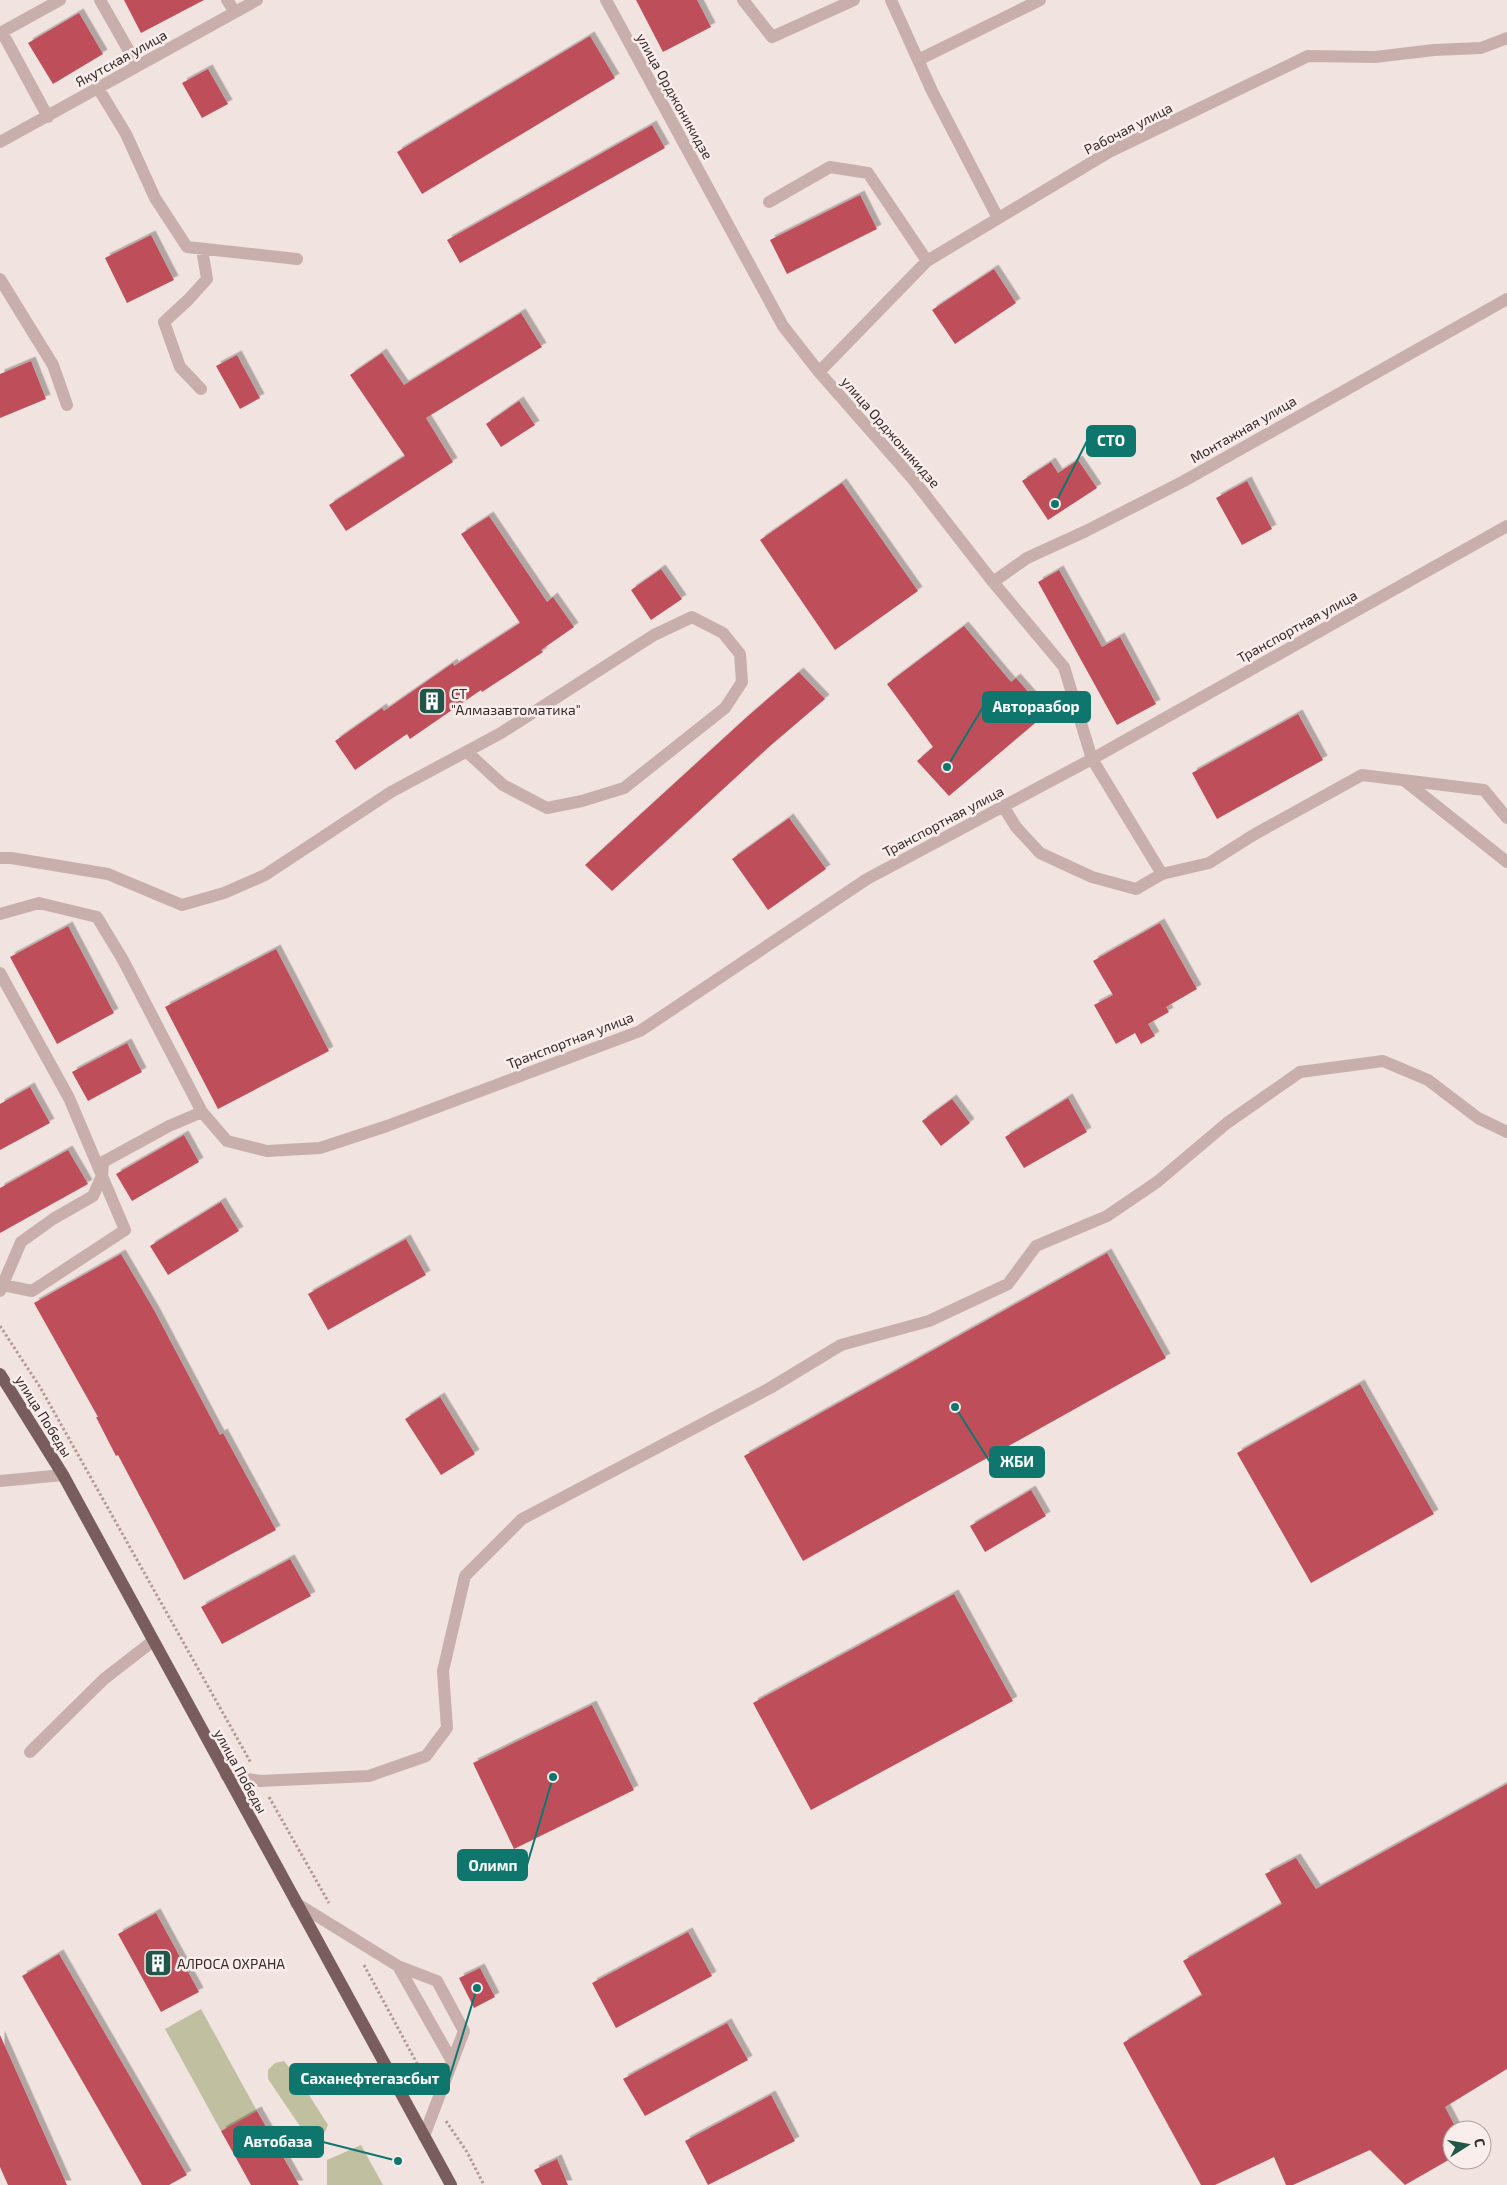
<svg xmlns="http://www.w3.org/2000/svg" width="1507" height="2185" viewBox="0 0 1507 2185" font-family="'Exo 2',sans-serif">
	<style>
		.green { fill: #c0c0a0 }
		.building { fill: #be505a; filter: url(#shadow) }
		.lines { fill: none; stroke-linecap: round; stroke-linejoin: round }
		.path { stroke: #b59996; stroke-width: 3; stroke-dasharray: 2.5 2.5; stroke-linecap: butt }
		.minor { stroke: #c9afac; stroke-width: 12 }
		.major { stroke: #785d5c; stroke-width: 12 }
		.labels { text-anchor: middle; dominant-baseline: central; stroke-width: 5; stroke-linejoin: round; paint-order: stroke }
		.street-label { font-size: 14px; fill: #372a2a; stroke: #f9eeec }
		.poi-label { font-size: 14px; fill: #372a2a; stroke: #f9eeec; text-anchor: start }
		.leader { fill: none; stroke: #0f766e; stroke-width: 2 }
		.callout-dot { fill: #0f766e; stroke: #f9eeec; stroke-width: 2 }
		.callout { fill: #0f766e; stroke: #0f766e; stroke-width: 2 }
		.callout-label { font-size: 15px; text-anchor: middle; font-weight: bold; fill: #fff }
	</style>
	<defs>
		<filter id="shadow"><feDropShadow dx="4.5" dy="-4.5" stdDeviation="0" flood-color="#0004"/></filter>
	</defs>
	<rect width="100%" height="100%" fill="#f1e3df"/>
	<path class="green" d="M201 2009 257 2111 221 2131 165 2029Z
		M284 2061 304 2087 328 2125 325 2132 314 2138 306 2135 268 2079V2070L275 2063Z
		M361 2145 383 2185H327V2160Z"/>
	<path class="building" d="M124 0H204L141 33Z
		M636 0H697L711 27 663 52Z
		M79 13 103 54 53 84 28 43Z
		M590 36 615 78 422 194 397 152Z
		M208 69 228 104 202 118 182 83Z
		M652 125 665 148 460 263 447 240Z
		M860 195 877 229 787 274 770 240Z
		M151 235 174 280 127 303 105 258Z
		M994 269 1016 303 955 344 932 310Z
		M521 313 542 347 426 418 453 462 346 531 329 505 405 456 350 375 382 353 404 385Z
		M237 355 260 398 240 409 216 366Z
		M31 361 46 399 0 418V374Z
		M519 401 535 425 501 447 486 424Z
		M1078 460 1097 488 1048 520 1022 481 1051 462 1058 473Z
		M1247 481 1272 529 1242 545 1216 498Z
		M842 483 918 591 835 650 760 540Z
		M489 516 547 602 553 597 574 627 541 650 543 652 482 692 481 690 410 739 407 734 355 770 335 741 382 708 384 711 453 663 454 666 520 623 461 534Z
		M661 569 682 599 651 620 631 590Z
		M1059 570 1102 647 1120 637 1156 704 1117 725 1038 582Z
		M964 626 1011 682 1016 678 1047 713 949 796 917 761 933 747 887 684Z
		M799 672 825 699 770 746 612 891 585 865 748 716Z
		M1298 714 1323 760 1217 819 1192 773Z
		M789 818 826 869 768 910 732 859Z
		M1160 923 1197 989 1166 1007 1169 1012 1148 1024 1155 1036 1141 1044 1135 1033 1116 1044 1094 1005 1113 995 1093 961Z
		M68 926 114 1013 57 1044 10 957Z
		M276 949 329 1051 218 1109 165 1007Z
		M127 1043 142 1072 88 1101 72 1072Z
		M30 1087 50 1123 0 1150V1104Z
		M1068 1098 1087 1132 1024 1168 1005 1137Z
		M952 1099 970 1123 941 1146 922 1121Z
		M184 1135 199 1162 132 1201 116 1174Z
		M68 1150 88 1184 0 1233V1188Z
		M221 1202 239 1231 168 1275 150 1246Z
		M406 1239 426 1275 328 1330 308 1294Z
		M1107 1253 1166 1358 803 1561 744 1456Z
		M121 1254 154 1310 220 1435 223 1433 276 1530 184 1580 118 1455 116 1456 96 1417H98L34 1303Z
		M1360 1384 1434 1514 1311 1583 1237 1453Z
		M440 1397 475 1454 441 1475 405 1419Z
		M1031 1490 1046 1516 985 1552 970 1526Z
		M290 1559 311 1596 222 1644 201 1607Z
		M954 1594 1013 1701 811 1810 753 1703Z
		M592 1705 634 1790 514 1849 473 1763Z
		M1507 1784V2069L1445 2107 1457 2130H1452V2158L1405 2185 1370 2150 1293 2185H1286L1274 2157 1215 2185H1201L1123 2043 1202 1995 1183 1961 1282 1904 1265 1874 1296 1858 1316 1889Z
		M156 1913 199 1992 161 2012 118 1934Z
		M688 1932 712 1976 616 2028 592 1983Z
		M59 1954 187 2175 169 2185H142L22 1976Z
		M480 1968 495 1997 474 2008 459 1978Z
		M727 2023 748 2060 645 2116 623 2079Z
		M0 2035 67 2185H8L0 2167Z
		M771 2095 795 2141 708 2185 685 2141Z
		M257 2111 299 2185H251L221 2131Z
		M557 2159 568 2185H542L534 2170Z"/>
	<g class="lines">
		<path class="path" d="M0 1326 40 1387 251 1763
			M269 1797 329 1903
			M364 1965 427 2082
			M446 2121 467 2152 484 2185"/>
		<path class="minor" d="M100 0 137 65
			M227 0 235 12
			M606 0 783 326 819 372 912 478 993 582 1064 667 1092 759 1162 874
			M743 0 772 37 854 0
			M891 0 932 91 998 218
			M2 32 48 117
			M0 33 60 0
			M918 60 1040 0
			M98 88 126 134 155 198 187 247 297 259
			M0 142 257 0
			M769 202 830 167 868 173 927 261
			M0 279 53 365 67 405
			M819 372 927 261 1109 152 1308 56 1375 57 1434 50 1481 48 1507 38
			M201 389 180 367 164 322 188 300 207 279 202 249
			M993 582 1027 558 1086 531 1184 481 1507 299
			M1405 781 1507 862
			M1003 806 1016 827 1040 853 1092 877 1136 889 1162 874 1209 863 1255 834 1362 775 1484 790 1507 818
			M0 858H11L108 874 182 905 224 893 265 875 391 792 501 733 654 635 692 617 723 633 740 654 742 682 725 708 624 788 582 801 547 808 503 785 467 752
			M0 914 39 903 97 917 123 960 202 1112 227 1141 267 1151 320 1148 387 1126 640 1031 867 879 1092 759 1507 526
			M0 973 69 1098 125 1230 32 1291 3 1285
			M0 1291 21 1242 53 1219 93 1196 102 1176 103 1162 169 1126 202 1112
			M0 1481 63 1475
			M30 1752 104 1679 153 1641
			M226 1775 260 1781 369 1776 426 1756 447 1728 443 1671 465 1576 522 1519 770 1388 841 1345 929 1321 1008 1284 1036 1246 1107 1216 1157 1182 1227 1123 1300 1072 1383 1061 1428 1080 1478 1118 1507 1132
			M296 1903 398 1966 437 1981 464 2031 424 2136
			M398 1966 452 2061"/>
		<path class="major" d="M0 1374 63 1475 451 2185"/>
	</g>
	<defs>
		<g id="building-square" transform="scale(1.4375)"><rect x="-9" y="-9" width="18" height="18" rx="4" fill="#225649" stroke="#f9eeec"/><path d="M-4-6H4V6H1V3H-1V6H-4ZM-2.5-4.3h1.7v1.8h-1.7ZM.8-4.3h1.7v1.8H.8ZM-2.5-1h1.7V.8h-1.7ZM.8-1h1.7V.8H.8Z" fill="#fff"/></g>
	</defs>
	<g fill-rule="evenodd">
		<use href="#building-square" x="432" y="701"/>
		<use href="#building-square" x="158" y="1963"/>
	</g>
	<g class="labels">
		<g class="street-label">
			<text transform="translate(121 58) rotate(-29)">Якутская улица</text>
			<text transform="translate(675 96) rotate(61)">улица Орджоникидзе</text>
			<text transform="translate(1128 128) rotate(-27)">Рабочая улица</text>
			<text transform="translate(1243 429) rotate(-30)">Монтажная улица</text>
			<text transform="translate(891 432) rotate(49)">улица Орджоникидзе</text>
			<text transform="translate(1297 626) rotate(-29)">Транспортная улица</text>
			<text transform="translate(943 821) rotate(-28)">Транспортная улица</text>
			<text transform="translate(570 1040) rotate(-21)">Транспортная улица</text>
			<text transform="translate(44 1416) rotate(58)">улица Победы</text>
			<text transform="translate(241 1771) rotate(61)">улица Победы</text>
		</g>
		<g class="poi-label">
			<text x="451" y="693">СТ<tspan x="451" dy="16">"Алмазавтоматика"</tspan></text>
			<text x="177" y="1963">АЛРОСА ОХРАНА</text>
		</g>
	</g>
	<path class="leader" d="M1055 504L1087 441M947 767L983 707M955 1407L990 1462M553 1777L527 1865M477 1988L449 2079M398 2161L323 2142"/>
	<g class="callout-dot">
		<circle cx="1055" cy="504" r="5"/>
		<circle cx="947" cy="767" r="5"/>
		<circle cx="955" cy="1407" r="5"/>
		<circle cx="553" cy="1777" r="5"/>
		<circle cx="477" cy="1988" r="5"/>
		<circle cx="398" cy="2161" r="5"/>
	</g>
	<g class="callout">
		<rect x="1087" y="426" width="48" height="30" rx="5"/>
		<rect x="983" y="692" width="107" height="30" rx="5"/>
		<rect x="990" y="1447" width="54" height="30" rx="5"/>
		<rect x="458" y="1850" width="69" height="30" rx="5"/>
		<rect x="290" y="2064" width="159" height="30" rx="5"/>
		<rect x="234" y="2127" width="89" height="30" rx="5"/>
	</g>
	<g class="callout-label">
		<text x="1111" y="446">СТО</text>
		<text x="1036" y="712">Авторазбор</text>
		<text x="1017" y="1467">ЖБИ</text>
		<text x="493" y="1871">Олимп</text>
		<text x="370" y="2084">Саханефтегазсбыт</text>
		<text x="278" y="2147">Автобаза</text>
	</g>
	<g transform="translate(1467 2145) rotate(79)"><circle r="24" fill="#f9eeec" stroke="#aba09e"/>
	<path d="M0-4L9 19L0 12L-9 19Z" fill="#225649"/>
	<text y="-8" font-size="14" font-weight="bold" text-anchor="middle" fill="#372a2a">С</text>
	</g>
</svg>
